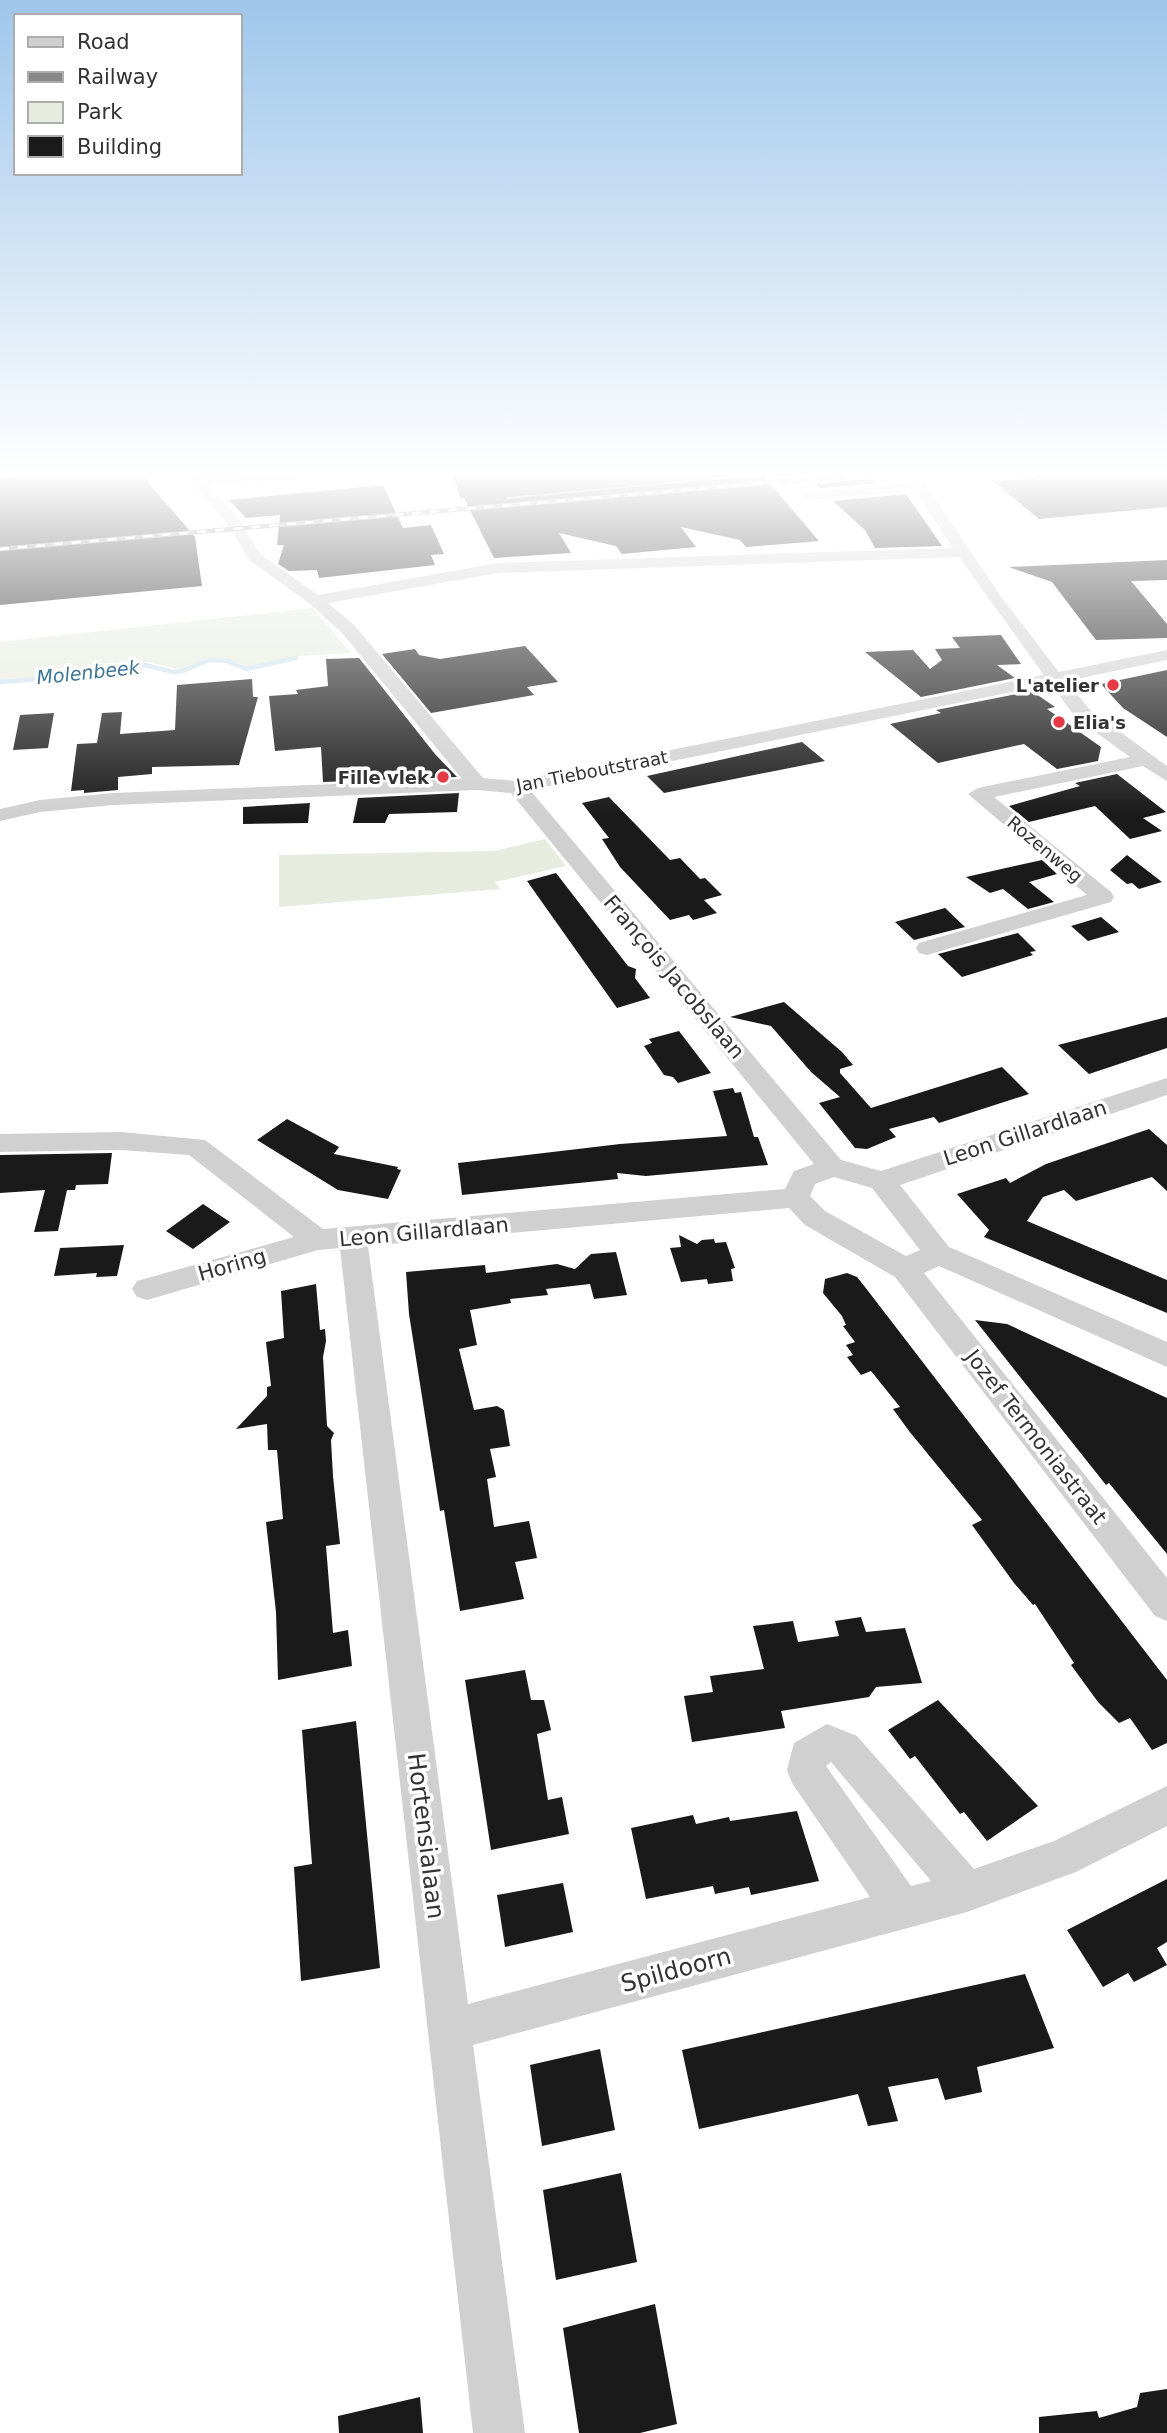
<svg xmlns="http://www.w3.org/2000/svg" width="1167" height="2433" viewBox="0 0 1167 2433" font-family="'DejaVu Sans',sans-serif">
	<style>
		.green { fill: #e6ecdf }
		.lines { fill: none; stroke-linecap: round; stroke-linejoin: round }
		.stream { stroke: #cfe2ee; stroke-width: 4.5 }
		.building { fill: #1a1a1a }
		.minor { fill: #d0d0d0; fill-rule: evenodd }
		.tram { stroke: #888; stroke-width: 2 }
		.rail-casing { stroke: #888; stroke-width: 4.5 }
		.rail { stroke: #fff; stroke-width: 2.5; stroke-dasharray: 9; stroke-linecap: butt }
		.poi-dot { fill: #e63946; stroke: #fff; stroke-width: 2.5 }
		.labels { text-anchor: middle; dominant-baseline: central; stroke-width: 7; stroke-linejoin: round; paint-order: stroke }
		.far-poi-label { font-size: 18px; font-weight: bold; fill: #333; stroke: #fff; text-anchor: end }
		.far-street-label { font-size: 18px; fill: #333; stroke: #fff }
		.far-water-label { font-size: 19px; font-style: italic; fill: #3f7597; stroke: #fff }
		.street-label { font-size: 21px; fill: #333; stroke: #fff }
		.near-street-label { font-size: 24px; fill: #333; stroke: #fff }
	</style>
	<rect width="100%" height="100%" fill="#fff"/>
	<path class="green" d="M313 608 351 653 298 656 247 668 227 660H212L181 670 147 662 90 664 75 674 0 681V642Z
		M545 839 566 866 495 882 500 889 279 907V855L494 851Z"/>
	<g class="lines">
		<path class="stream" d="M0 682 68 677 145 665 173 672 183 671 209 660 227 661 246 669 296 658"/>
	</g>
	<path class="building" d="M32 474H141L195 537 202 586 0 605V477Z
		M453 474H762L819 541 746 547 740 540 681 527 696 547 622 554 616 546 559 533 571 553 494 558 464 498H460Z
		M1031 474H1167V507L1039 519 993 481 1036 478Z
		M872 479 876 483 821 488 816 484Z
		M383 485 403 528 431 525 444 554 431 555 435 565 319 578 317 570 289 571 278 564 284 545H277L280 515 246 518 229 500Z
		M906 494 942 546 875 548 865 530 833 501Z
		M1167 560V580L1131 581 1167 624V638L1096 640 1052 582 1009 567Z
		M1001 635 1021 664 997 665 1015 678 921 697 865 652 913 650 930 669 942 660 935 649 960 648 952 637Z
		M525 646 558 682 527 687 534 695 431 713 382 654 415 649 419 655 440 659Z
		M359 658 435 754 457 777 323 782 321 747 275 751 269 696 298 694 296 690 328 686 326 659Z
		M1167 670V737L1123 708 1101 684Z
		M252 679 253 697H258L239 765 152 767V774L118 777V790L84 793V790L71 791 77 744 97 743 102 713 122 712 120 734 175 730 177 685Z
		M1032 691 1055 707 1047 709 1101 747 1098 761 1057 769 1024 744 938 763 890 724 941 713 936 710Z
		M54 713 48 748 13 750 20 715Z
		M802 742 825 761 664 793 647 776Z
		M1117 774 1166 812 1143 818 1162 831 1130 839 1095 806 1029 822 1009 806 1080 786 1075 783Z
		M459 793 457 812 389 814 385 823H353L358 798Z
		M609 797 670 860 680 858 700 879 705 878 722 895 704 900 717 913 693 920 689 915 670 920 620 867 602 839 609 838 582 803Z
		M310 803 308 823 243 824V807Z
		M1127 855 1162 882 1139 889 1132 883 1127 884 1110 870Z
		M1042 860 1057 874 1029 882 1054 902 1028 909 1003 889 990 893 966 877Z
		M556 873 628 966 636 969 635 978 650 998 617 1008 527 881Z
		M945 908 965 927 914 940 895 922Z
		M1101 917 1119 932 1088 941 1071 926Z
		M1018 933 1036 951 1030 952 1033 955 962 977 938 954Z
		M784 1002 842 1052 853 1065 840 1069V1073L871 1108 1002 1067 1029 1094 939 1123 934 1117 889 1129 896 1137 867 1149 855 1148 819 1103 840 1097 811 1072 771 1026 730 1017Z
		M1167 1017V1048L1089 1074 1058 1045Z
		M679 1031 711 1073 678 1083 673 1077 664 1075 644 1046 652 1043 649 1039Z
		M733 1088 735 1093 741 1092 754 1137H758L768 1165 646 1176 617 1173 618 1179 462 1195 458 1163 620 1144 727 1136 713 1091Z
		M287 1119 339 1147 334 1154 398 1167 397 1169 401 1170 388 1199 338 1190 257 1140Z
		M1149 1129 1167 1145V1191L1152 1177 1076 1201 1064 1190 1043 1197 1027 1221 1167 1280V1313L984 1237 989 1230 957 1194 1006 1178 1010 1183 1046 1164Z
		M112 1153 108 1184 76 1185 75 1190H67L58 1231 34 1232 45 1190 0 1193V1155Z
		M203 1204 230 1222 193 1249 166 1231Z
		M679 1235 697 1244 702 1240 714 1239 715 1243 726 1242 735 1268 731 1269 733 1281 708 1284 707 1279 681 1282 670 1248 681 1247Z
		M124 1245 117 1276 96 1277 97 1273 54 1276 60 1248Z
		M616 1252 627 1295 594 1299 590 1284 546 1289 548 1295 510 1299 511 1303 470 1310 477 1345 459 1349 474 1410 497 1406 504 1410 510 1446 490 1449 496 1477 487 1479 494 1527 529 1521 537 1558 515 1562 524 1599 460 1611 444 1510 440 1511 409 1314 406 1272 485 1265 486 1273 557 1264 575 1269 591 1254Z
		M847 1273 857 1277 865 1287 1167 1680V1743L1152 1750 1130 1718 1119 1723 1098 1702 1071 1665 1074 1663 1035 1604 1033 1605 1014 1583 972 1525 982 1520 909 1431 893 1409 900 1407 871 1371 861 1375 847 1357 853 1355 846 1345 855 1342 843 1326 846 1325 842 1316 823 1293 825 1279Z
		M316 1284 320 1330 325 1329 326 1341 323 1357 327 1426 334 1433 331 1440 333 1476 340 1544 326 1546 333 1633 348 1630 352 1666 278 1680 276 1612 266 1522 283 1519 277 1450H268L267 1424 236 1429 267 1396V1387L271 1386 266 1342 284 1338 281 1291Z
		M975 1320 1007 1324 1167 1398V1554L1109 1483 1106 1485Z
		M861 1617 866 1632 905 1628 922 1683 876 1687 869 1697 781 1711 785 1728 692 1742 684 1696 713 1692 710 1676 764 1669 753 1626 793 1621 798 1642 839 1636 835 1621Z
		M525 1670 531 1700H544L551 1730 537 1734 548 1800 562 1797 569 1834 491 1850 465 1680Z
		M938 1700 1038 1806 987 1841 964 1812 960 1814 915 1756 910 1759 888 1730Z
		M356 1721 380 1968 301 1981 294 1867 312 1864 302 1730Z
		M797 1811 819 1881 751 1895 749 1887 715 1894 713 1886 646 1899 631 1828 693 1815 696 1824 729 1817 730 1821Z
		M1167 1879V1942L1157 1948 1167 1965 1134 1982 1128 1973 1103 1987 1067 1930Z
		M563 1883 573 1932 505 1947 497 1895Z
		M1025 1974 1054 2048 977 2067 982 2092 945 2100 938 2078 888 2087 898 2121 868 2126 858 2094 699 2129 682 2050Z
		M600 2049 615 2130 542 2146 530 2065Z
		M621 2173 637 2262 556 2280 543 2190Z
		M655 2304 677 2424 640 2433H579L563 2328Z
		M1167 2389V2433H1039V2417L1097 2411 1099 2418 1137 2407 1140 2393Z
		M420 2397 423 2433H339L338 2416Z"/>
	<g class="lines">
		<path class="minor" d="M183 474H198L201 478 313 474 306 478 208 485 239 519 260 554 318 595 498 563 953 548 915 491 809 500 802 496 809 492 919 482 924 483 1002 598 1059 672 1167 650V660L1067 681 1090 710 1167 766V781L1143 766 994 797 1111 892 1114 897 1111 902 927 955 919 953 916 948 919 943 1087 895 968 794 978 788 1130 757 1076 718 1051 684 530 790 841 1160 881 1171 1167 1078V1095L900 1185 949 1247 1167 1342V1367L939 1266 924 1273 1167 1578V1621L1155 1616 895 1277 805 1225 789 1208 368 1246 468 2004 870 1897 792 1783 787 1770 794 1743 827 1724 857 1736 974 1869 1054 1841 1167 1786V1826L1076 1872 967 1912 473 2045 525 2433H473L340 1248 318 1250 147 1300 137 1297 132 1289 137 1281 294 1237 189 1155 121 1150 0 1152V1134L121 1132 205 1140 323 1229 785 1189 794 1171 814 1164 511 793 477 790 113 805 40 812 0 821V809L40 800 113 793 462 779 343 634 309 603 249 560 228 524ZM959 557 1044 675 517 781 483 778 355 626 328 603 498 573ZM834 1177 872 1188 920 1250 906 1256 825 1211 810 1196 815 1184ZM831 1762 931 1881 911 1886 826 1766Z"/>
		<path class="tram" d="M757 477 792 474
			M507 498 765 474"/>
		<g class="rail-casing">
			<path id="rail" d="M0 549 869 474"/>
		</g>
		<use href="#rail" class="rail"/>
	</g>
	<linearGradient id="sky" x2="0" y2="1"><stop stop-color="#9ec6ea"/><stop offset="0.58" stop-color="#fff"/><stop offset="1" stop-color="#fff" stop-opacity="0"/></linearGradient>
	<rect width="1167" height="815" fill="url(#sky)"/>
	<g class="poi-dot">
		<circle cx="1113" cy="685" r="7"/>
		<circle cx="1059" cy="722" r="7"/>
		<circle cx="443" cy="777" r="7"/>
	</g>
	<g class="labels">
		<g class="far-poi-label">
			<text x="1099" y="685">L'atelier</text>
			<text x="1073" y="722" text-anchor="start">Elia's</text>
			<text x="429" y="777">Fille vlek</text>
		</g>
		<g class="far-street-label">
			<text transform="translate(592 771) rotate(-11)">Jan Tieboutstraat</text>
			<text transform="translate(1045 849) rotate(40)">Rozenweg</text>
		</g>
		<g class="far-water-label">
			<text transform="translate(88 672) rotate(-6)">Molenbeek</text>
		</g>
		<g class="street-label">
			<text transform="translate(674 977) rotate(50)">François Jacobslaan</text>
			<text transform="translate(1025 1133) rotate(-18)">Leon Gillardlaan</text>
			<text transform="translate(424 1232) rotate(-5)">Leon Gillardlaan</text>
			<text transform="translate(232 1265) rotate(-16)">Horing</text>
			<text transform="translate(1036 1437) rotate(52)">Jozef Termoniastraat</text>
		</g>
		<g class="near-street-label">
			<text transform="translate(426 1836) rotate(83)">Hortensialaan</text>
			<text transform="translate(676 1970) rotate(-15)">Spildoorn</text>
		</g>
	</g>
	<rect x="14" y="14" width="228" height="161" fill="#ffffff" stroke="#adadad" stroke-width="2"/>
	<rect x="28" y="37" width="35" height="10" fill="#d0d0d0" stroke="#adadad" stroke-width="2"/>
	<text x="77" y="49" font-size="21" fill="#333333">Road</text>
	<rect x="28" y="72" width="35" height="10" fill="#888888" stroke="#adadad" stroke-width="2"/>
	<text x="77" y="84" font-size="21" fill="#333333">Railway</text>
	<rect x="28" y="102" width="35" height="21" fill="#e6ecdf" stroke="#adadad" stroke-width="2"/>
	<text x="77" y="119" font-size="21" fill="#333333">Park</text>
	<rect x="28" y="136" width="35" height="21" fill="#1a1a1a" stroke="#adadad" stroke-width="2"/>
	<text x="77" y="154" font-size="21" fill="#333333">Building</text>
</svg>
